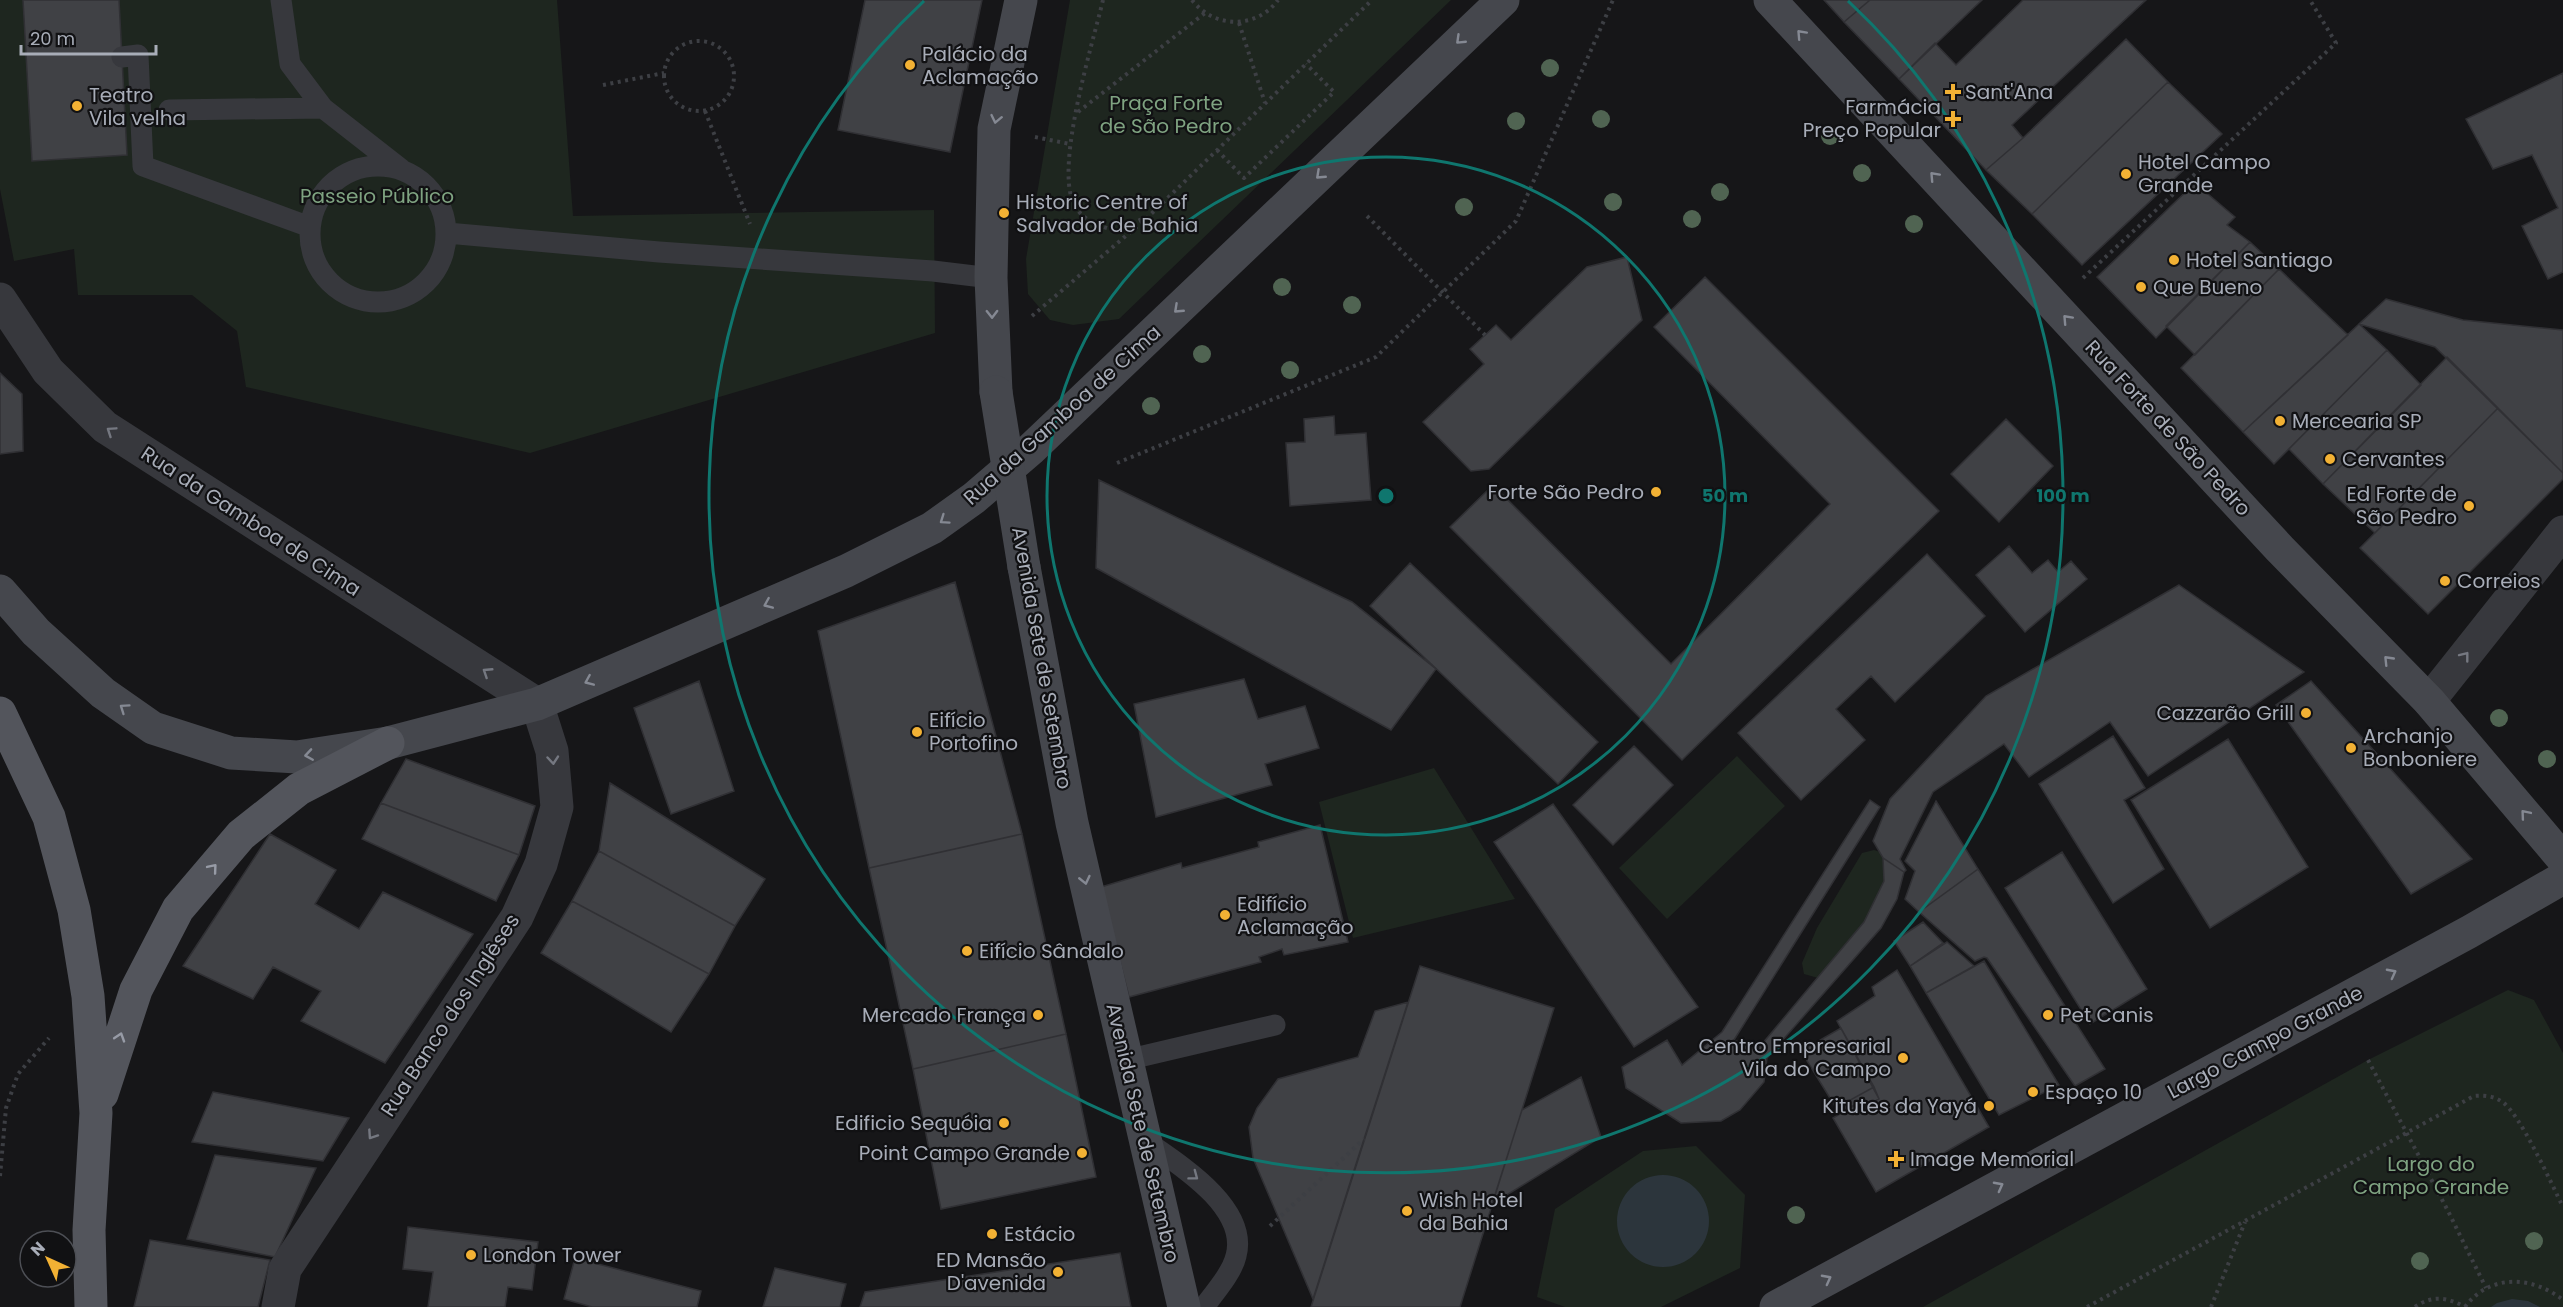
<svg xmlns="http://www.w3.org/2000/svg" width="2563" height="1307" viewBox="0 0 2563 1307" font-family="Poppins,sans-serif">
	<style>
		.green { fill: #1e261f }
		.water { fill: #2c353c }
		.building { fill: #404145; stroke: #303034; stroke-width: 1.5 }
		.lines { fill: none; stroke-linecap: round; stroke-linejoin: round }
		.path { stroke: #3d3f44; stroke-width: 4; stroke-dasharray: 3 4.5; stroke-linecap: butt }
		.lane { stroke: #37383d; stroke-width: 21 }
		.street { stroke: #37383d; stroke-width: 33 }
		.secondary { stroke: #45474d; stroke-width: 33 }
		.primary { stroke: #53555c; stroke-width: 33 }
		.secondary-bridge { stroke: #45474d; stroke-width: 33 }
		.tree { fill: #506452 }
		.oneway { stroke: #858993 }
		.oneway2 { stroke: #757881 }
		.oneway3 { stroke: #979ba6 }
		.ring { fill: none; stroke: #0f766e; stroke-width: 3 }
		.poi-dot { fill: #f2b134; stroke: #111113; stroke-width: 2 }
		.labels { text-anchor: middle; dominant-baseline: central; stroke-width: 4.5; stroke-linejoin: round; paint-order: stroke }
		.poi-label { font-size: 20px; fill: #a8adb8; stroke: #111113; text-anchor: start }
		.park-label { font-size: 20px; fill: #7fa381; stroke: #111113 }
		.street-label { font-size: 20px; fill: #a8adb8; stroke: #111113 }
		.centre { fill: #0f766e; stroke: #111113; stroke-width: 3 }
		.ring-label { font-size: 18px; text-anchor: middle; font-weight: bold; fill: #0f766e; stroke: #111113; stroke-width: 4.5; stroke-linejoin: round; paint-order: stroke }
	</style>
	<rect width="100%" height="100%" fill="#161618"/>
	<path class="green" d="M0 0H557L573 216 934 210 935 333 530 453 246 387 237 331 192 295H78L74 249 14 261 0 189Z
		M1070 0H1451L1119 319 1073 325 1050 320 1028 294 1026 259Z
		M1737 756 1785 806 1667 919 1619 868Z
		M1434 768 1515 899 1353 938 1319 802Z
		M1874 850 1883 853 1884 881 1877 915 1818 978 1804 974 1802 963 1817 928 1862 853Z
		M2508 990 2534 1000 2563 1053V1307H1923L2368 1060Z
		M1696 1146 1745 1195 1740 1268 1661 1307H1565L1537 1297 1555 1209 1643 1151Z"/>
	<path class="water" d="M1617 1221a46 46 0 1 1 92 0a46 46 0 1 1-92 0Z
		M2512 1299 2528 1301 2540 1307H2491L2497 1303Z"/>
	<path class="building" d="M23 0H119L127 155 32 161Z
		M865 0H982L950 152 838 130Z
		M1824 0H1870L1844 22Z
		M1870 0H1982L1899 79 1844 22Z
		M2023 0H2146L2012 125 2023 138 1986 170 1899 79 1935 43 1956 65Z
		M2126 39 2168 82 2032 214 1986 170 2023 138Z
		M2563 73V272L2548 279 2522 226 2558 208 2532 155 2493 169 2466 119Z
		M2168 82 2222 134 2082 265 2032 214Z
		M2195 183 2235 217 2227 225 2250 242 2156 338 2097 277Z
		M2250 242 2279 269 2195 355 2166 326Z
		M1627 257 1642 320 1489 469 1471 471 1423 422 1484 364 1470 349 1496 325 1511 340 1587 267Z
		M2279 269 2348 335 2243 432 2181 368Z
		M1705 277 1939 511 1682 760 1450 527 1493 485 1671 664 1830 504 1654 327Z
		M2386 299 2463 320 2563 330V473L2435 347 2359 324Z
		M2359 324 2387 350 2274 464 2243 432Z
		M2387 350 2421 385 2323 484 2289 449Z
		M2447 357 2498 408 2375 533 2323 484Z
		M0 373 22 394 23 451 0 454Z
		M2498 408 2563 473V479L2428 614 2360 548Z
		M1334 416 1335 435 1366 433 1371 500 1290 506 1286 443 1305 442 1304 419Z
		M2006 419 2053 466 1999 522 1951 474Z
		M1099 480 1352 602 1436 669 1391 730 1096 568Z
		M2009 546 2032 573 2048 560 2058 572 2071 561 2087 579 2025 632 1976 575Z
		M1927 554 1985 616 1895 702 1871 676 1836 709 1865 740 1801 800 1738 733Z
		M1410 563 1598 742 1558 784 1370 606Z
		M955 582 1022 834 869 868 818 631Z
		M2179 585 2304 672 2148 776 2110 722 2029 777 2004 744 1933 792 1900 859 1906 870 1904 872 1883 858 1873 841 1890 799 1986 696Z
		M1244 679 1258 719 1305 706 1319 748 1265 764 1272 785 1156 817 1134 704Z
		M699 681 734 791 671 814 634 708Z
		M2311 681 2472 859 2411 894 2276 705Z
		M2113 736 2145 788 2124 800 2164 869 2113 903 2039 784Z
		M2228 739 2308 867 2210 928 2131 800Z
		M1634 746 1673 785 1613 845 1573 805Z
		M406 759 535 806 519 855 381 803Z
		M610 783 765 879 735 926 599 851Z
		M1870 800 1880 807 1734 1040 1757 1050 1864 922 1884 881 1883 858 1904 872 1897 899 1881 928 1767 1058 1764 1082 1740 1110 1721 1121 1681 1123 1626 1088 1622 1067 1667 1040 1682 1065 1722 1032Z
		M1936 801 1978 869 1919 912 1905 899 1915 871 1905 861Z
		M381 803 519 855 496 901 362 839Z
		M1553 804 1698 1007 1634 1047 1494 842Z
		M1320 825 1348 942 1284 955 1282 949 1259 957 1261 962 1129 997 1101 887 1181 863 1182 868 1259 847 1258 842Z
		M270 834 336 870 315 904 359 929 383 892 473 934 385 1063 301 1021 321 991 273 967 253 999 183 966Z
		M1022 834 1066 1034 913 1069 869 868Z
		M599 851 735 926 709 974 572 901Z
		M2062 852 2147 989 2090 1024 2005 888Z
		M1978 869 2105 1069 2075 1086 1987 958 1984 957 1975 961 1919 912Z
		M572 901 709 974 671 1032 541 953Z
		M1923 922 1943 943 1910 966 1894 941Z
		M1947 942 1974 966 1926 993 1910 966Z
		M1984 961 2059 1085 1999 1115 1926 993Z
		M1420 966 1554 1008 1460 1307H1311Z
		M1897 970 1989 1127 1876 1192 1833 1118 1860 1102 1869 1104 1879 1099 1837 1021 1875 996 1872 987Z
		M1408 1002 1364 1139 1313 1299 1253 1158 1249 1127 1257 1108 1278 1079 1358 1057 1375 1011Z
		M1841 1028 1874 1087 1836 1108 1801 1051Z
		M1066 1034 1096 1177 941 1209 913 1069Z
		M1581 1077 1601 1137 1492 1204 1522 1110Z
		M1874 1087 1879 1099 1869 1104 1860 1102 1843 1111 1841 1105Z
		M213 1092 349 1118 323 1161 192 1142Z
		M215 1155 316 1168 275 1257 187 1239Z
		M408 1227 538 1242 532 1290 508 1287 505 1307H428L433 1272 403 1269Z
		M150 1240 270 1260 258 1307H134Z
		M1120 1253 1131 1307H860L865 1292Z
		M575 1258 701 1291 697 1307H592L564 1299Z
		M775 1268 846 1284 840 1307H763Z"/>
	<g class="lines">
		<path class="path" d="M1103 0C1092 46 1056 162 1073 202 1081 221 1100 226 1117 231L1142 219
			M1192 0C1214 29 1257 29 1278 0
			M1239 23 1265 103
			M664 76a35 35 0 1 1 70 0a35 35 0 1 1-70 0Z
			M603 85 664 73
			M705 111 750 224
			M1078 112 1205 13
			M1035 137 1070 144
			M1217 150 1244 178 1334 92 1306 64
			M1367 216 1485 335
			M2083 278 2336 43 2310 0
			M1032 316 1148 217 1372 0
			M1117 463 1376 357 1516 221 1613 0
			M2368 1060 2448 1211 2486 1288
			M0 1176 6 1108 18 1074 49 1038
			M1270 1226 1364 1139
			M2087 1307 2474 1096C2484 1095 2493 1096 2501 1101 2519 1111 2552 1185 2563 1207
			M2211 1307 2245 1222
			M2415 1307C2432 1295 2447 1297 2465 1307
			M2465 1307C2490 1273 2533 1276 2563 1300"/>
		<path class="lane" d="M281 0 290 64 323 108 401 169
			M122 57 138 55 143 166 310 227
			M169 110 323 108
			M310 234a68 68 0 1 1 136 0a68 68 0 1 1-136 0Z
			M447 233 659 252 933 271 991 278
			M1126 1060 1275 1025
			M1147 1142C1180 1165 1249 1208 1236 1256 1232 1273 1215 1292 1204 1307"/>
		<path class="street" d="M0 299 48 371 105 427 537 704 552 751 557 807 541 864 517 917 285 1269 278 1307
			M2429 701 2563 532"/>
		<path class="secondary" d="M1770 0 2280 549 2429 701 2563 859
			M996 392 991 278 994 129 1021 0
			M1024 567 1072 823 1184 1307
			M0 591 36 632 103 693 153 728 231 753 297 757 388 743 537 704 846 571 932 528 974 498 1030 450 1503 0
			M1776 1307 2469 932 2563 878"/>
		<path class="primary" d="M0 713 49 817 74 910 88 996 96 1113 89 1230 91 1307
			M102 1094 136 990 178 909 241 835 299 789 388 743"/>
		<path class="secondary-bridge" d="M996 392 1024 567"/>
	</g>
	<g class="tree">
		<circle cx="1550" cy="68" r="9"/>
		<circle cx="1601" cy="119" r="9"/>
		<circle cx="1516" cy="121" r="9"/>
		<circle cx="1830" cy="136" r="9"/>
		<circle cx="1862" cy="173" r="9"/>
		<circle cx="1720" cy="192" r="9"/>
		<circle cx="1613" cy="202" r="9"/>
		<circle cx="1464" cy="207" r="9"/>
		<circle cx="1692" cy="219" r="9"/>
		<circle cx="1914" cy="224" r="9"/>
		<circle cx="1282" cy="287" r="9"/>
		<circle cx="1352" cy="305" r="9"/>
		<circle cx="1202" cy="354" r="9"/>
		<circle cx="1290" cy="370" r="9"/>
		<circle cx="1151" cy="406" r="9"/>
		<circle cx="2499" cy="718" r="9"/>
		<circle cx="2547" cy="759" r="9"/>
		<circle cx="1796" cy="1215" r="9"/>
		<circle cx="2534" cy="1241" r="9"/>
		<circle cx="2420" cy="1261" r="9"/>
	</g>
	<defs><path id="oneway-chevron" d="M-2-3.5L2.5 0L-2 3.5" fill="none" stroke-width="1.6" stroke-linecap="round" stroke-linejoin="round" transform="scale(1.5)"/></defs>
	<g class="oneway">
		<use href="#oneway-chevron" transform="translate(1801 34) rotate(-133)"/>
		<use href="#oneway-chevron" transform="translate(1460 40) rotate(136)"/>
		<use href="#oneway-chevron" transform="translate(996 119) rotate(102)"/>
		<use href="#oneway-chevron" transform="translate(1320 175) rotate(137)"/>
		<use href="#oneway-chevron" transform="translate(1934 176) rotate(-133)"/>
		<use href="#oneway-chevron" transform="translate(1178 309) rotate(137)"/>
		<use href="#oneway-chevron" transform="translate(992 314) rotate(89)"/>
		<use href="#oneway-chevron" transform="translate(2067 319) rotate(-133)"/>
		<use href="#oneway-chevron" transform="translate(944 520) rotate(145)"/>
		<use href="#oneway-chevron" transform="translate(768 604) rotate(157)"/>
		<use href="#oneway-chevron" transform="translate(2388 660) rotate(-134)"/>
		<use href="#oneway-chevron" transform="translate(589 681) rotate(157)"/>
		<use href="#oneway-chevron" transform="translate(124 708) rotate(-145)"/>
		<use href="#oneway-chevron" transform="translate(309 755) rotate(171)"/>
		<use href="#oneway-chevron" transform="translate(2525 814) rotate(-130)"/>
		<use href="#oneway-chevron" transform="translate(1085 880) rotate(77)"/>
		<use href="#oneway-chevron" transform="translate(2392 973) rotate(-28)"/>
		<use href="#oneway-chevron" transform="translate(1999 1186) rotate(-28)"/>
		<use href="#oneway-chevron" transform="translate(1827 1279) rotate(-28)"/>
	</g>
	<g class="oneway2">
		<use href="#oneway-chevron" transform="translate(111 431) rotate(-146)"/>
		<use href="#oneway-chevron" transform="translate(2465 656) rotate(-52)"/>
		<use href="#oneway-chevron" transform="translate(487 672) rotate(-147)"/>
		<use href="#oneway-chevron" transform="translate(553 760) rotate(85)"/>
		<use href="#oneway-chevron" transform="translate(372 1135) rotate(124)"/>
		<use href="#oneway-chevron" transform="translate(1194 1176) rotate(37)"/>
	</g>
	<g class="oneway3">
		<use href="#oneway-chevron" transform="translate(213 868) rotate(-50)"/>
		<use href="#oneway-chevron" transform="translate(120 1037) rotate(-72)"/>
	</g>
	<g class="ring">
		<circle cx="1386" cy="496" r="339"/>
		<path d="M1848 1A677 677 0 1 1 924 1"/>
	</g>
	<g class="poi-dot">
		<circle cx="910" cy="65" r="6"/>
		<path d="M1950 83h6v6h6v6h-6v6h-6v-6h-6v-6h6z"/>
		<circle cx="77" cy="106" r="6"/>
		<path d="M1950 110h6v6h6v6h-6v6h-6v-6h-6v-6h6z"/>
		<circle cx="2126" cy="174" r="6"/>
		<circle cx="1004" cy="213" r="6"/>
		<circle cx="2174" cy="260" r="6"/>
		<circle cx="2141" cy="287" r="6"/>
		<circle cx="2280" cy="421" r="6"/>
		<circle cx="2330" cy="459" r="6"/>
		<circle cx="1656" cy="492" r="6"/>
		<circle cx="2469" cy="506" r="6"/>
		<circle cx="2445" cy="581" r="6"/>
		<circle cx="2306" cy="713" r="6"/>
		<circle cx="917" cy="732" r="6"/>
		<circle cx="2351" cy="748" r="6"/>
		<circle cx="1225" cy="915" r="6"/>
		<circle cx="967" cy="951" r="6"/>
		<circle cx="1038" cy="1015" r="6"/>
		<circle cx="2048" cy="1015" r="6"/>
		<circle cx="1903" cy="1058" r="6"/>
		<circle cx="2033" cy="1092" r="6"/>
		<circle cx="1989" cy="1106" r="6"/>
		<circle cx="1004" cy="1123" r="6"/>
		<circle cx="1082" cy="1153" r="6"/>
		<path d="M1893 1150h6v6h6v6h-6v6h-6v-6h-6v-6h6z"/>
		<circle cx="1407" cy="1211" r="6"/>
		<circle cx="992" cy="1234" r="6"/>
		<circle cx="471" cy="1255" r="6"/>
		<circle cx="1058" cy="1272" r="6"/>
	</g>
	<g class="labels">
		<g class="poi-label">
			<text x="922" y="54">Palácio da<tspan x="922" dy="23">Aclamação</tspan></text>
			<text x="1965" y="92">Sant'Ana</text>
			<text x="89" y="95">Teatro<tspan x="89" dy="23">Vila velha</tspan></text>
			<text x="1941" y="107" text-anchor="end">Farmácia<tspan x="1941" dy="23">Preço Popular</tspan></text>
			<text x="2138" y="162">Hotel Campo<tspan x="2138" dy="23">Grande</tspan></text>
			<text x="1016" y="202">Historic Centre of<tspan x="1016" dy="23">Salvador de Bahia</tspan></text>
			<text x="2186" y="260">Hotel Santiago</text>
			<text x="2153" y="287">Que Bueno</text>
			<text x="2292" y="421">Mercearia SP</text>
			<text x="2342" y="459">Cervantes</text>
			<text x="1644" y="492" text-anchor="end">Forte São Pedro</text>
			<text x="2457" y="494" text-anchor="end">Ed Forte de<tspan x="2457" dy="23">São Pedro</tspan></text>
			<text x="2457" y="581">Correios</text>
			<text x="2294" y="713" text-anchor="end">Cazzarão Grill</text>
			<text x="929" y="720">Eifício<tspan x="929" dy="23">Portofino</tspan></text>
			<text x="2363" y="736">Archanjo<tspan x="2363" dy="23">Bonboniere</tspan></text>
			<text x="1237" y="904">Edifício<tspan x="1237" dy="23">Aclamação</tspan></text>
			<text x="979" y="951">Eifício Sândalo</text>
			<text x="1026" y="1015" text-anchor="end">Mercado França</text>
			<text x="2060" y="1015">Pet Canis</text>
			<text x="1891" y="1046" text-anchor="end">Centro Empresarial<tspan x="1891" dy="23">Vila do Campo</tspan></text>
			<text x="2045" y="1092">Espaço 10</text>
			<text x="1977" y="1106" text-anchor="end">Kitutes da Yayá</text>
			<text x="992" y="1123" text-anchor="end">Edificio Sequóia</text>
			<text x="1070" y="1153" text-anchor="end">Point Campo Grande</text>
			<text x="1910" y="1159">Image Memorial</text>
			<text x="1419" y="1200">Wish Hotel<tspan x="1419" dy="23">da Bahia</tspan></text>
			<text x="1004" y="1234">Estácio</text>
			<text x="483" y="1255">London Tower</text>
			<text x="1046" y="1260" text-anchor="end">ED Mansão<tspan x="1046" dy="23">D'avenida</tspan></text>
		</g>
		<g class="park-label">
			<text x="1166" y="103">Praça Forte<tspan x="1166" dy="23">de São Pedro</tspan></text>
			<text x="377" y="196">Passeio Público</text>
			<text x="2431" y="1164">Largo do<tspan x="2431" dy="23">Campo Grande</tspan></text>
		</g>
		<g class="street-label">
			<text transform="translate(1062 415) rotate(-42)">Rua da Gamboa de Cima</text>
			<text transform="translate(2168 428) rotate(47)">Rua Forte de São Pedro</text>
			<text transform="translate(251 521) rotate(33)">Rua da Gamboa de Cima</text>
			<text transform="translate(1042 658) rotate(80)">Avenida Sete de Setembro</text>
			<text transform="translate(450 1015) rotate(-57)">Rua Banco dos Inglêses</text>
			<text transform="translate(2265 1042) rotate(-28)">Largo Campo Grande</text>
			<text transform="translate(1143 1133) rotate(77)">Avenida Sete de Setembro</text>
		</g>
	</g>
	<circle cx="1386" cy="496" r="9" class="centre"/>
	<g class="ring-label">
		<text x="1725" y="502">50 m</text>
		<text x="2063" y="502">100 m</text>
	</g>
	<g transform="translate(48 1259) rotate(315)"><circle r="28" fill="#111113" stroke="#4d4f55" stroke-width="1.5"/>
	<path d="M0-4.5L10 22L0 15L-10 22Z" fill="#f2b134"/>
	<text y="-9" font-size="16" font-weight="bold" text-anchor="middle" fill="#a8adb8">N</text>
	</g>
	<path d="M21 45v9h135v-9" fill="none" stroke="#a8adb8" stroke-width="3"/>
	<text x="30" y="45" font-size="18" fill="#a8adb8" stroke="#111113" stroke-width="4.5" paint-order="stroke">20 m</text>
</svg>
